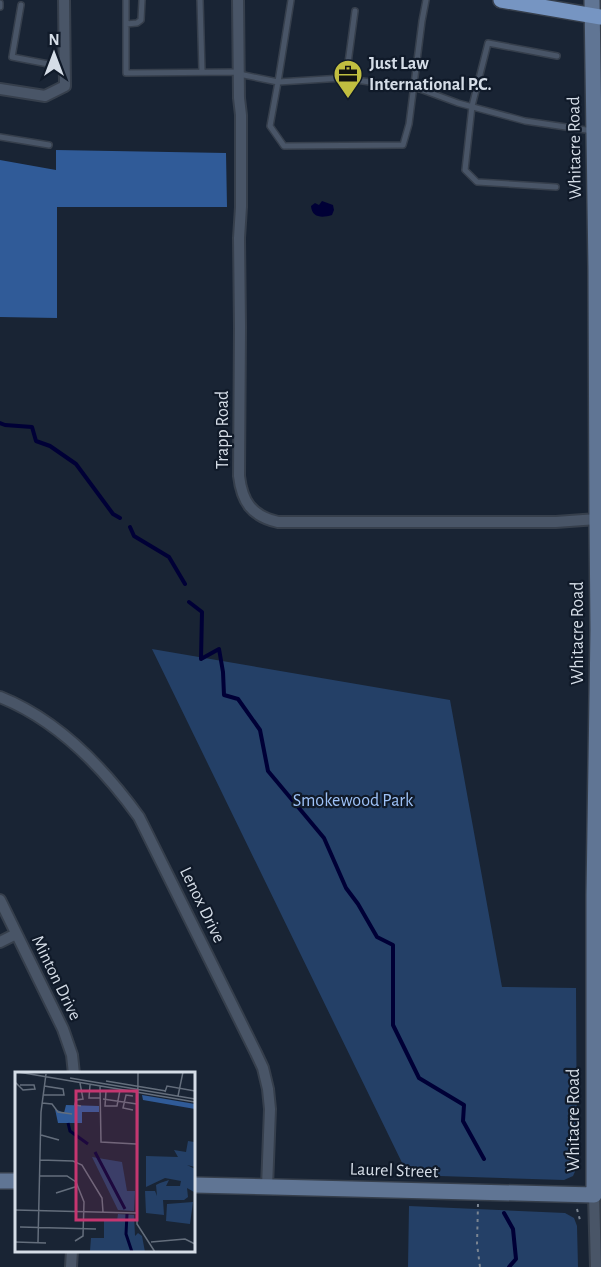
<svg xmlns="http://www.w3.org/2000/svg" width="601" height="1267" viewBox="0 0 601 1267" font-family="'Alegreya Sans',sans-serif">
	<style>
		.green { fill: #244067 }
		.forest { fill: #305b98 }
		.water { fill: #000036 }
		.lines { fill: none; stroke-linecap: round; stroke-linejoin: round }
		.stream { stroke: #000036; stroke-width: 4 }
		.lane-casing { stroke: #363f4c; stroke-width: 8 }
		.street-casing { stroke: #363f4c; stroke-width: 14 }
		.secondary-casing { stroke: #363f4c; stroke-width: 18 }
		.primary-casing { stroke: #363f4c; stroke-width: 18 }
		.path { stroke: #7b8592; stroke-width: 2; stroke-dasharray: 3 4.5; stroke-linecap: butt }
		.lane { stroke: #495567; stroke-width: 5 }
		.street { stroke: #495567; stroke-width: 10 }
		.secondary { stroke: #607594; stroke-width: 15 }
		.primary { stroke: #7695c2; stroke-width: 15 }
		.labels { text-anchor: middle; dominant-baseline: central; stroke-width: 4.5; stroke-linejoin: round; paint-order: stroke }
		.poi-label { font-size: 18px; font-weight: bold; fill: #d5dde7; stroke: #101a29; text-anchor: start }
		.street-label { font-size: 18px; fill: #d5dde7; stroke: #101a29 }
		.park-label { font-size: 18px; fill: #9ec2f7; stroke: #101a29 }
		.inset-river { fill: none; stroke: #000036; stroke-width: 3 }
		.inset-road { fill: none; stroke: #646e7c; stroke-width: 1.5 }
		.view { fill: #c53670; fill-opacity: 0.15; stroke: #c53670; stroke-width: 3 }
		.inset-edge { fill: none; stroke: #d5dde7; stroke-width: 3 }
	</style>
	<rect width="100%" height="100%" fill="#192434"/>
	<path class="green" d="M152 649 450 700 502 987 576 988 577 1167 573 1176 564 1180 408 1175Z
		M409 1206 565 1213 574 1218 577 1226 578 1267H408Z"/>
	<path class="forest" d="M56 150 226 153 227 207H57V318L0 317V160L56 170Z"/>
	<path class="water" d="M322 201 333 205 334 210 332 215C322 218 312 218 311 206L315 203 319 205Z"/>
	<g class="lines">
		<path class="stream" d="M0 423 5 425 32 427 36 441 50 446 76 464 113 514 120 518
			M130 527 134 536 169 557 185 584
			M189 602 202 612 201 659 219 649 223 672 224 695 238 699 260 730 268 771 324 838 346 888 358 904 377 937 393 945V1025L419 1078 464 1105 463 1121 484 1159
			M504 1213 513 1229 516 1259 509 1267"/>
		<g class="lane-casing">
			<path id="lane" d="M126 0V73L238 72
				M200 0 202 72
				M291 0 278 82 270 126 284 146 403 145 409 124 422 21 426 0
				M0 3V7
				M21 5 12 57 64 67
				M126 24 137 23 141 20 142 0
				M239 74 278 82 343 78 390 85 420 89 458 103 525 121 593 131
				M346 78 355 11
				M0 137 49 145
				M556 187 477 182 465 170 472 106 488 43 557 56"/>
		</g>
		<g class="street-casing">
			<path id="street" d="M238 0 239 98 241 115V207L239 238 240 327 239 476C242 501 251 516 278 522H556L597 519
				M0 89 45 96 65 86 64 0
				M0 697C58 720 103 767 139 817L256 1053 263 1068 268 1089 270 1109 267 1187
				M0 900 63 1029 72 1055 74 1074
				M0 942 16 934
				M594 1195 596 1267
				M71 1267 72 1250"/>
		</g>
		<g class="secondary-casing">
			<path id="secondary" d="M0 1181H16
				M194 1185 594 1195V895L598 630 597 519 596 269 592 0"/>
		</g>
		<g class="primary-casing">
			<path id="primary" d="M501 0 601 17"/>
		</g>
		<path class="path" d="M478 1204 477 1244 480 1267
			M577 1209 580 1220"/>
		<use href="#lane" class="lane"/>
		<use href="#street" class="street"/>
		<use href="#secondary" class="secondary"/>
		<use href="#primary" class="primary"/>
	</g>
	<defs>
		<g id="office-pin" transform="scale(1.5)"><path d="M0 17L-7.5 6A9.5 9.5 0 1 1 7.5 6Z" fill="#c1be40" stroke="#101a29"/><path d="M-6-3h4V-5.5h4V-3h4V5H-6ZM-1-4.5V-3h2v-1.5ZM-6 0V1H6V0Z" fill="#111"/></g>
	</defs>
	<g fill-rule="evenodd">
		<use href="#office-pin" x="348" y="74"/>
	</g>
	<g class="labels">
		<g class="poi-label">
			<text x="369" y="64">Just Law<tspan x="369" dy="21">International P.C.</tspan></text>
		</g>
		<g class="street-label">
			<text transform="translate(575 148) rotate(-91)">Whitacre Road</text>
			<text transform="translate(223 430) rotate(-90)">Trapp Road</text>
			<text transform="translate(578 633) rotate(-90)">Whitacre Road</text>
			<text transform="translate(202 905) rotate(64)">Lenox Drive</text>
			<text transform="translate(56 978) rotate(64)">Minton Drive</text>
			<text transform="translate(574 1120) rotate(-90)">Whitacre Road</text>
			<text transform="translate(394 1171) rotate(2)">Laurel Street</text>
		</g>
		<g class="park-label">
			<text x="353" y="801">Smokewood Park</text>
		</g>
	</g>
	<g transform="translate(15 1072)">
		<rect width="180" height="180" fill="#192434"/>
		<path d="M173 69 179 70 180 78V95L172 93 180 97 179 120 172 116 173 125 169 128H148L149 143 131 141 130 119H140L142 124 141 113 145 111 154 108 151 114H165L166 109 150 106 131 115V84L163 85 159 78 171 80ZM77 85 107 90 112 119H120L119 139 103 138ZM178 130 175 152 151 149 152 132ZM103 142 119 143 120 164 123 161 127 164 130 180H23L75 179 76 166H89V148L102 149Z" fill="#244067"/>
		<path d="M127 23 180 32V37L128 28ZM51 33 84 34V40H67V51H43L40 37 49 41Z" fill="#305b98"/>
		<path class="inset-river" d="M53 51 55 59 73 72M80 80 110 137M112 142 111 162 117 180"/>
		<path class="inset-road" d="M3 0 180 30M123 1 122 152 140 180M55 6 180 27M91 9 151 19M0 10 8 18 20 17 19 13H5M65 11 68 27 61 28 60 33 66 34M75 13 74 26H85M85 14 86 70 121 72M91 19 90 34H102L105 18M150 20 152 14 180 19M28 23H49L48 17 29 14M163 24 168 0M88 27 122 32M27 31 37 32 43 40 57 42M118 38 108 36 111 23 118 24M26 63 44 68M25 88 58 89 67 93 87 126 88 140M25 104H52L61 110 69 130 68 164 60 169M41 121 63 114M0 138 121 141M5 155 81 157M0 170 31 171M23 170 26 40 31 2M136 170 170 167 180 172"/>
		<path class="view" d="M61 19H122V148H61Z"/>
		<rect width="180" height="180" class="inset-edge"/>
	</g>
	<g transform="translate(54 54)" stroke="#101a29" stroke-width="4.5" paint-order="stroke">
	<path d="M0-4.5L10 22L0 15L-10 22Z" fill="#d5dde7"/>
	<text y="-9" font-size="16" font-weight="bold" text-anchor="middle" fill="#d5dde7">N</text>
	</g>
</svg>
